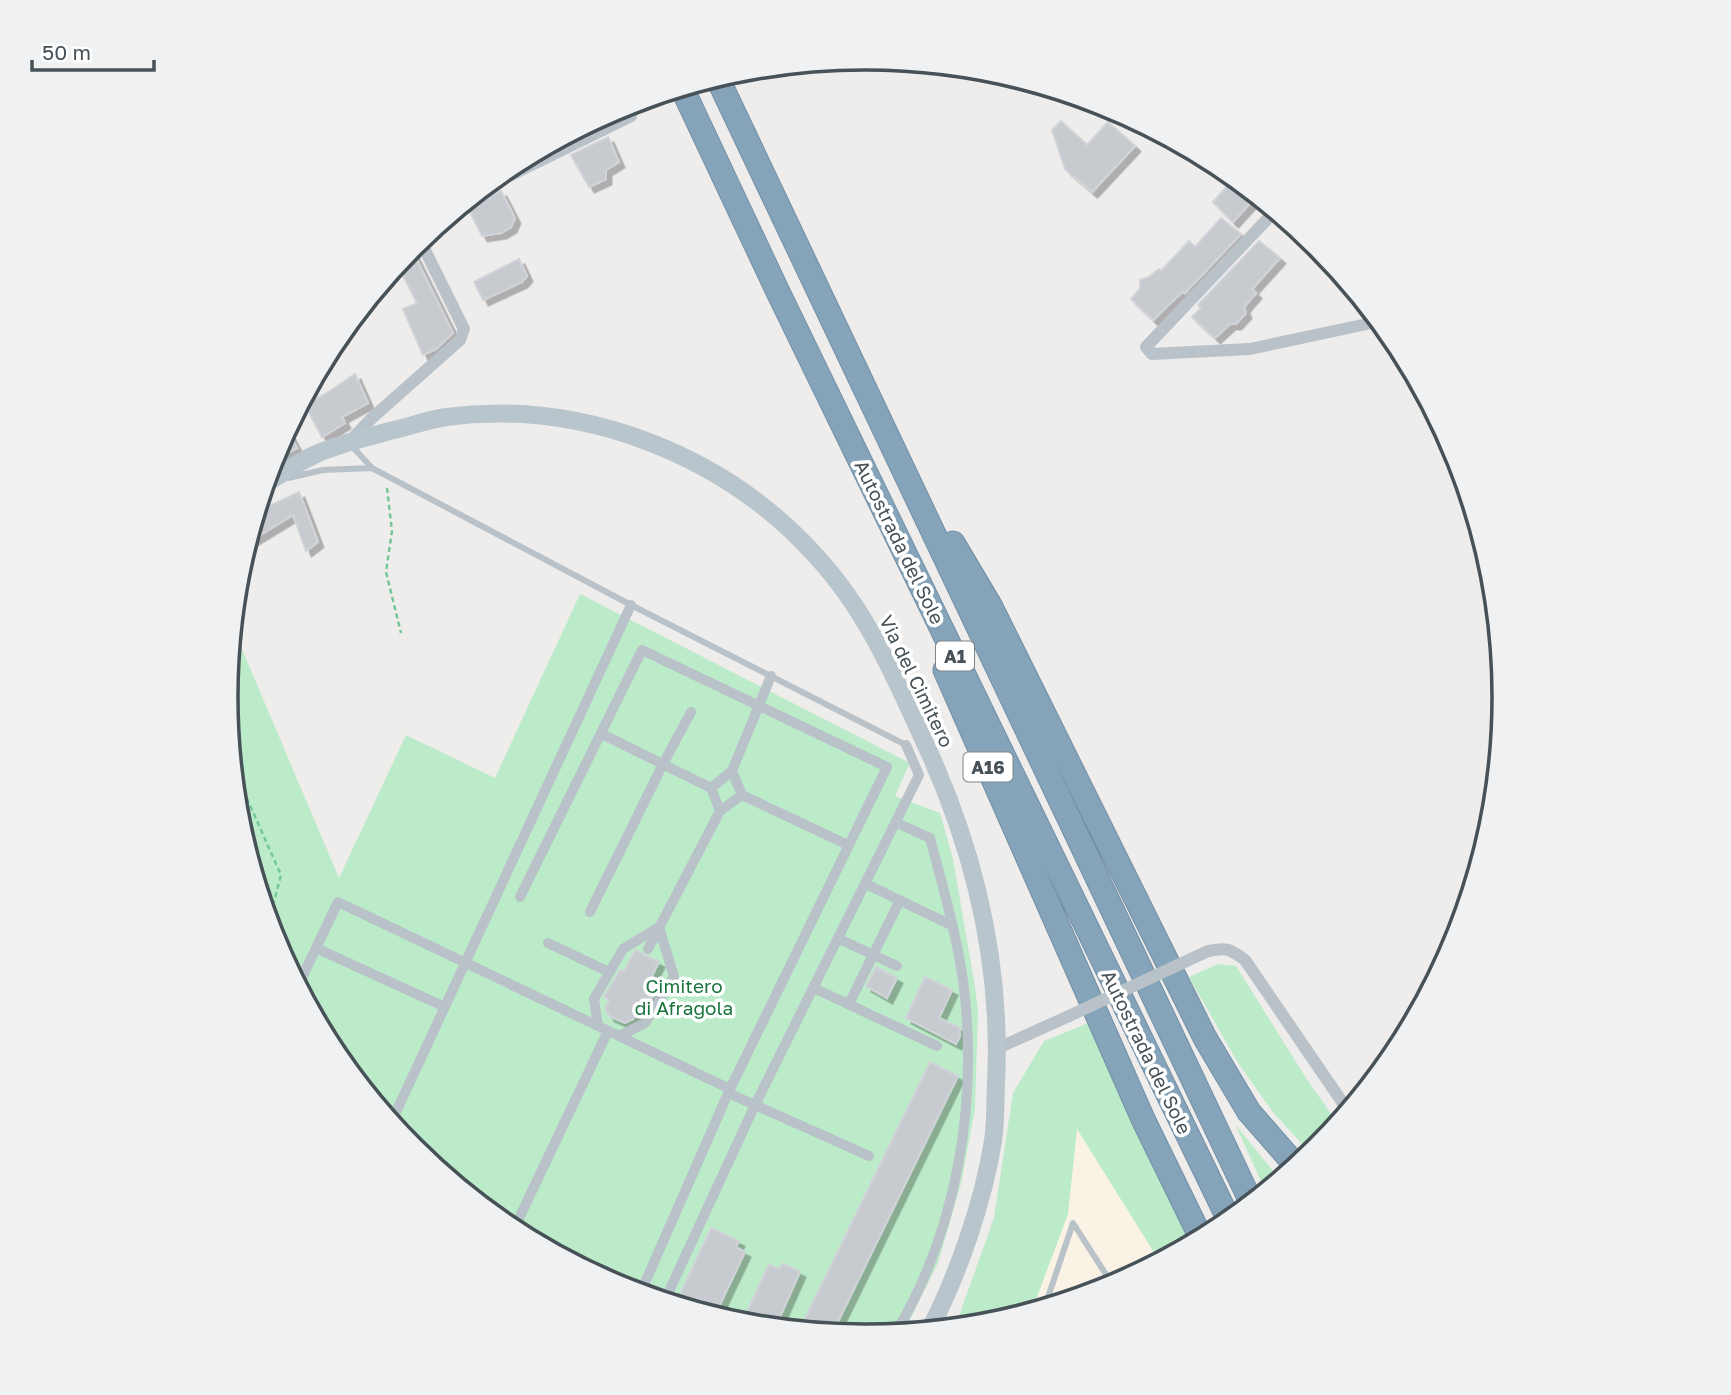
<svg xmlns="http://www.w3.org/2000/svg" width="1731" height="1395" viewBox="0 0 1731 1395" font-family="'Golos Text',sans-serif">
	<style>
		.commercial { fill: #faf2e5 }
		.green { fill: #bcebc9 }
		.building { fill: #c7cacf; stroke: #d0d3d8; stroke-width: 2; filter: url(#shadow) }
		.lines { fill: none; stroke-linecap: round; stroke-linejoin: round }
		.motorway-casing { stroke: #718fa5; stroke-width: 25 }
		.path { stroke: #76c796; stroke-width: 2.5; stroke-dasharray: 5 3.5; stroke-linecap: butt }
		.service { stroke: #b8c2c8; stroke-width: 6 }
		.pedestrian { stroke: #b8c2c8; stroke-width: 10 }
		.minor { stroke: #b8c2c8; stroke-width: 12 }
		.secondary { stroke: #b8c5cd; stroke-width: 18 }
		.motorway { stroke: #86a4b9; stroke-width: 23 }
		.minor-bridge { stroke: #b8c2c8; stroke-width: 12 }
		.labels { text-anchor: middle; dominant-baseline: central; stroke-width: 7; stroke-linejoin: round; paint-order: stroke }
		.shield { fill: #fff; stroke: #7e858a; stroke-width: 2 }
		.shield-label { font-size: 18px; font-weight: bold; fill: #465158 }
		.street-label { font-size: 19px; fill: #465158; stroke: #fff }
		.park-label { font-size: 19px; fill: #1b753e; stroke: #fff }
		.rim { fill: none; stroke: #465158; stroke-width: 3.5 }
	</style>
	<defs>
		<filter id="shadow"><feDropShadow dx="5.5" dy="5.5" stdDeviation="0" flood-color="#0004"/></filter>
	</defs>
	<rect width="100%" height="100%" fill="#efecec"/>
	<path class="commercial" d="M1077 1128 1160 1262 1110 1289 981 1326Z"/>
	<path class="green" d="M580 594 910 763 895 796 940 813 953 859 975 987 978 1011 975 1109 961 1184 938 1263 903 1334 865 1337 740 1325 620 1288 510 1229 413 1150 333 1053 274 942 238 822 226 697 233 628 339 878 406 735 495 778Z
		M1218 964 1236 966 1306 1078 1339 1125 1312 1155 1272 1111 1238 1063 1189 977Z
		M1093 1021 1195 1243 1160 1262 1077 1129 1068 1214 1031 1313 990 1325 950 1329 960 1313 994 1218 1013 1093 1044 1041Z
		M1235 1124 1281 1181 1266 1192Z"/>
	<path class="building" d="M1061 121 1087 145 1108 122 1135 146 1092 192 1065 169 1052 130Z
		M608 137 619 162 606 170V179L589 187 571 155Z
		M1231 182 1252 201 1233 222 1213 202Z
		M501 191 515 218 511 227 501 233 482 236 468 208Z
		M1221 218 1241 234 1185 293 1183 291 1153 320 1131 299 1140 289V280L1149 277 1159 269 1161 271 1189 241 1195 247Z
		M1259 241 1280 258 1252 289 1256 293 1244 307 1246 313 1236 324H1230L1215 338 1192 317 1201 308 1198 305Z
		M411 248 453 333 436 349 423 355 403 309 417 303 397 264Z
		M519 259 527 276 522 282 483 300 474 282Z
		M355 374 368 403 342 417 345 423 322 437 305 405 330 391Z
		M287 429 297 448 272 461 275 452Z
		M299 492 318 542 306 551 293 515 247 543 256 512Z
		M635 950 659 962 649 982 659 987 641 1015 637 1012 633 1019 625 1023 609 1016 605 1008 609 1000 604 997 620 970 624 972Z
		M876 967 897 978 887 998 866 986Z
		M925 977 952 990 939 1018 960 1028V1036L956 1044 906 1018Z
		M930 1062 958 1076 832 1334 799 1331Z
		M711 1228 739 1241 736 1247 745 1252 714 1317 675 1305Z
		M783 1263 800 1272 775 1328 741 1325 769 1264 779 1269Z"/>
	<g class="lines">
		<g class="motorway-casing">
			<path id="motorway" d="M717 77 1252 1204
				M682 88 778 292 1230 1222
				M953 543 991 607 1205 1038 1249 1112 1297 1167
				M945 670 1143 1119 1202 1240"/>
		</g>
		<path class="path" d="M387 488 392 531 386 572 401 633
			M233 767 281 875 271 913"/>
		<path class="service" d="M350 444 372 468 631 605 906 745
			M288 478 323 470 372 468
			M1044 1309 1073 1223 1114 1287"/>
		<path class="pedestrian" d="M602 734 711 788
			M732 771 711 788 720 811 742 795 732 771 771 676
			M742 795 848 845
			M866 884 953 926
			M520 897 642 650 887 767 730 1089
			M590 912 663 764 691 712
			M839 939 897 966
			M548 943 609 972
			M316 948 338 902 730 1089 640 1294
			M648 949 720 811
			M298 986 316 948 445 1007
			M814 988 937 1046
			M849 1004 900 900
			M598 1026 594 999 623 949 659 927 674 977 645 1023 619 1036
			M728 1093 755 1105 919 775 906 745
			M391 1123 631 605
			M513 1231 608 1031
			M664 1302 755 1105 869 1156
			M895 1334C956 1233 978 1106 964 989 958 938 943 888 930 838L897 823"/>
		<path class="minor" d="M481 190 631 116
			M1276 210 1146 347 1152 354 1250 349 1367 324 1375 315
			M349 442 372 418 460 340 464 329 420 240
			M1208 951C1227 947 1230 949 1245 960L1349 1112
			M998 1048 1069 1016"/>
		<path class="secondary" d="M265 484C281 474 297 463 314 455 338 444 365 438 390 431 408 427 427 420 446 417 582 399 724 454 816 556 866 610 894 675 924 741 975 850 1002 963 996 1083 995 1102 996 1122 993 1141 983 1203 958 1275 929 1331"/>
		<use href="#motorway" class="motorway"/>
		<path class="minor-bridge" d="M1069 1016 1208 951"/>
	</g>
	<g class="labels">
		<g class="shield">
			<rect x="936" y="641.5" width="38" height="29" rx="5"/>
			<rect x="963.5" y="752.5" width="49" height="29" rx="5"/>
		</g>
		<g class="shield-label">
			<text x="955" y="656">A1</text>
			<text x="988" y="767">A16</text>
		</g>
		<g class="street-label">
			<text transform="translate(900 542) rotate(64)">Autostrada del Sole</text>
			<text transform="translate(917 681) rotate(64)">Via del Cimitero</text>
			<text transform="translate(1147 1052) rotate(64)">Autostrada del Sole</text>
		</g>
		<g class="park-label">
			<text x="684" y="985">Cimitero<tspan x="684" dy="22">di Afragola</tspan></text>
		</g>
	</g>
	<path d="M0 0H1731V1395H0ZM238 697a627 627 0 1 1 1254 0a627 627 0 1 1-1254 0Z" fill="#f0f1f2" fill-rule="evenodd"/>
	<path class="rim" d="M238 697a627 627 0 1 1 1254 0a627 627 0 1 1-1254 0Z"/>
	<path d="M32 60v10h122v-10" fill="none" stroke="#465158" stroke-width="3.5"/>
	<text x="42" y="60" font-size="21" fill="#465158" stroke="#ffffff" stroke-width="5" paint-order="stroke">50 m</text>
</svg>
